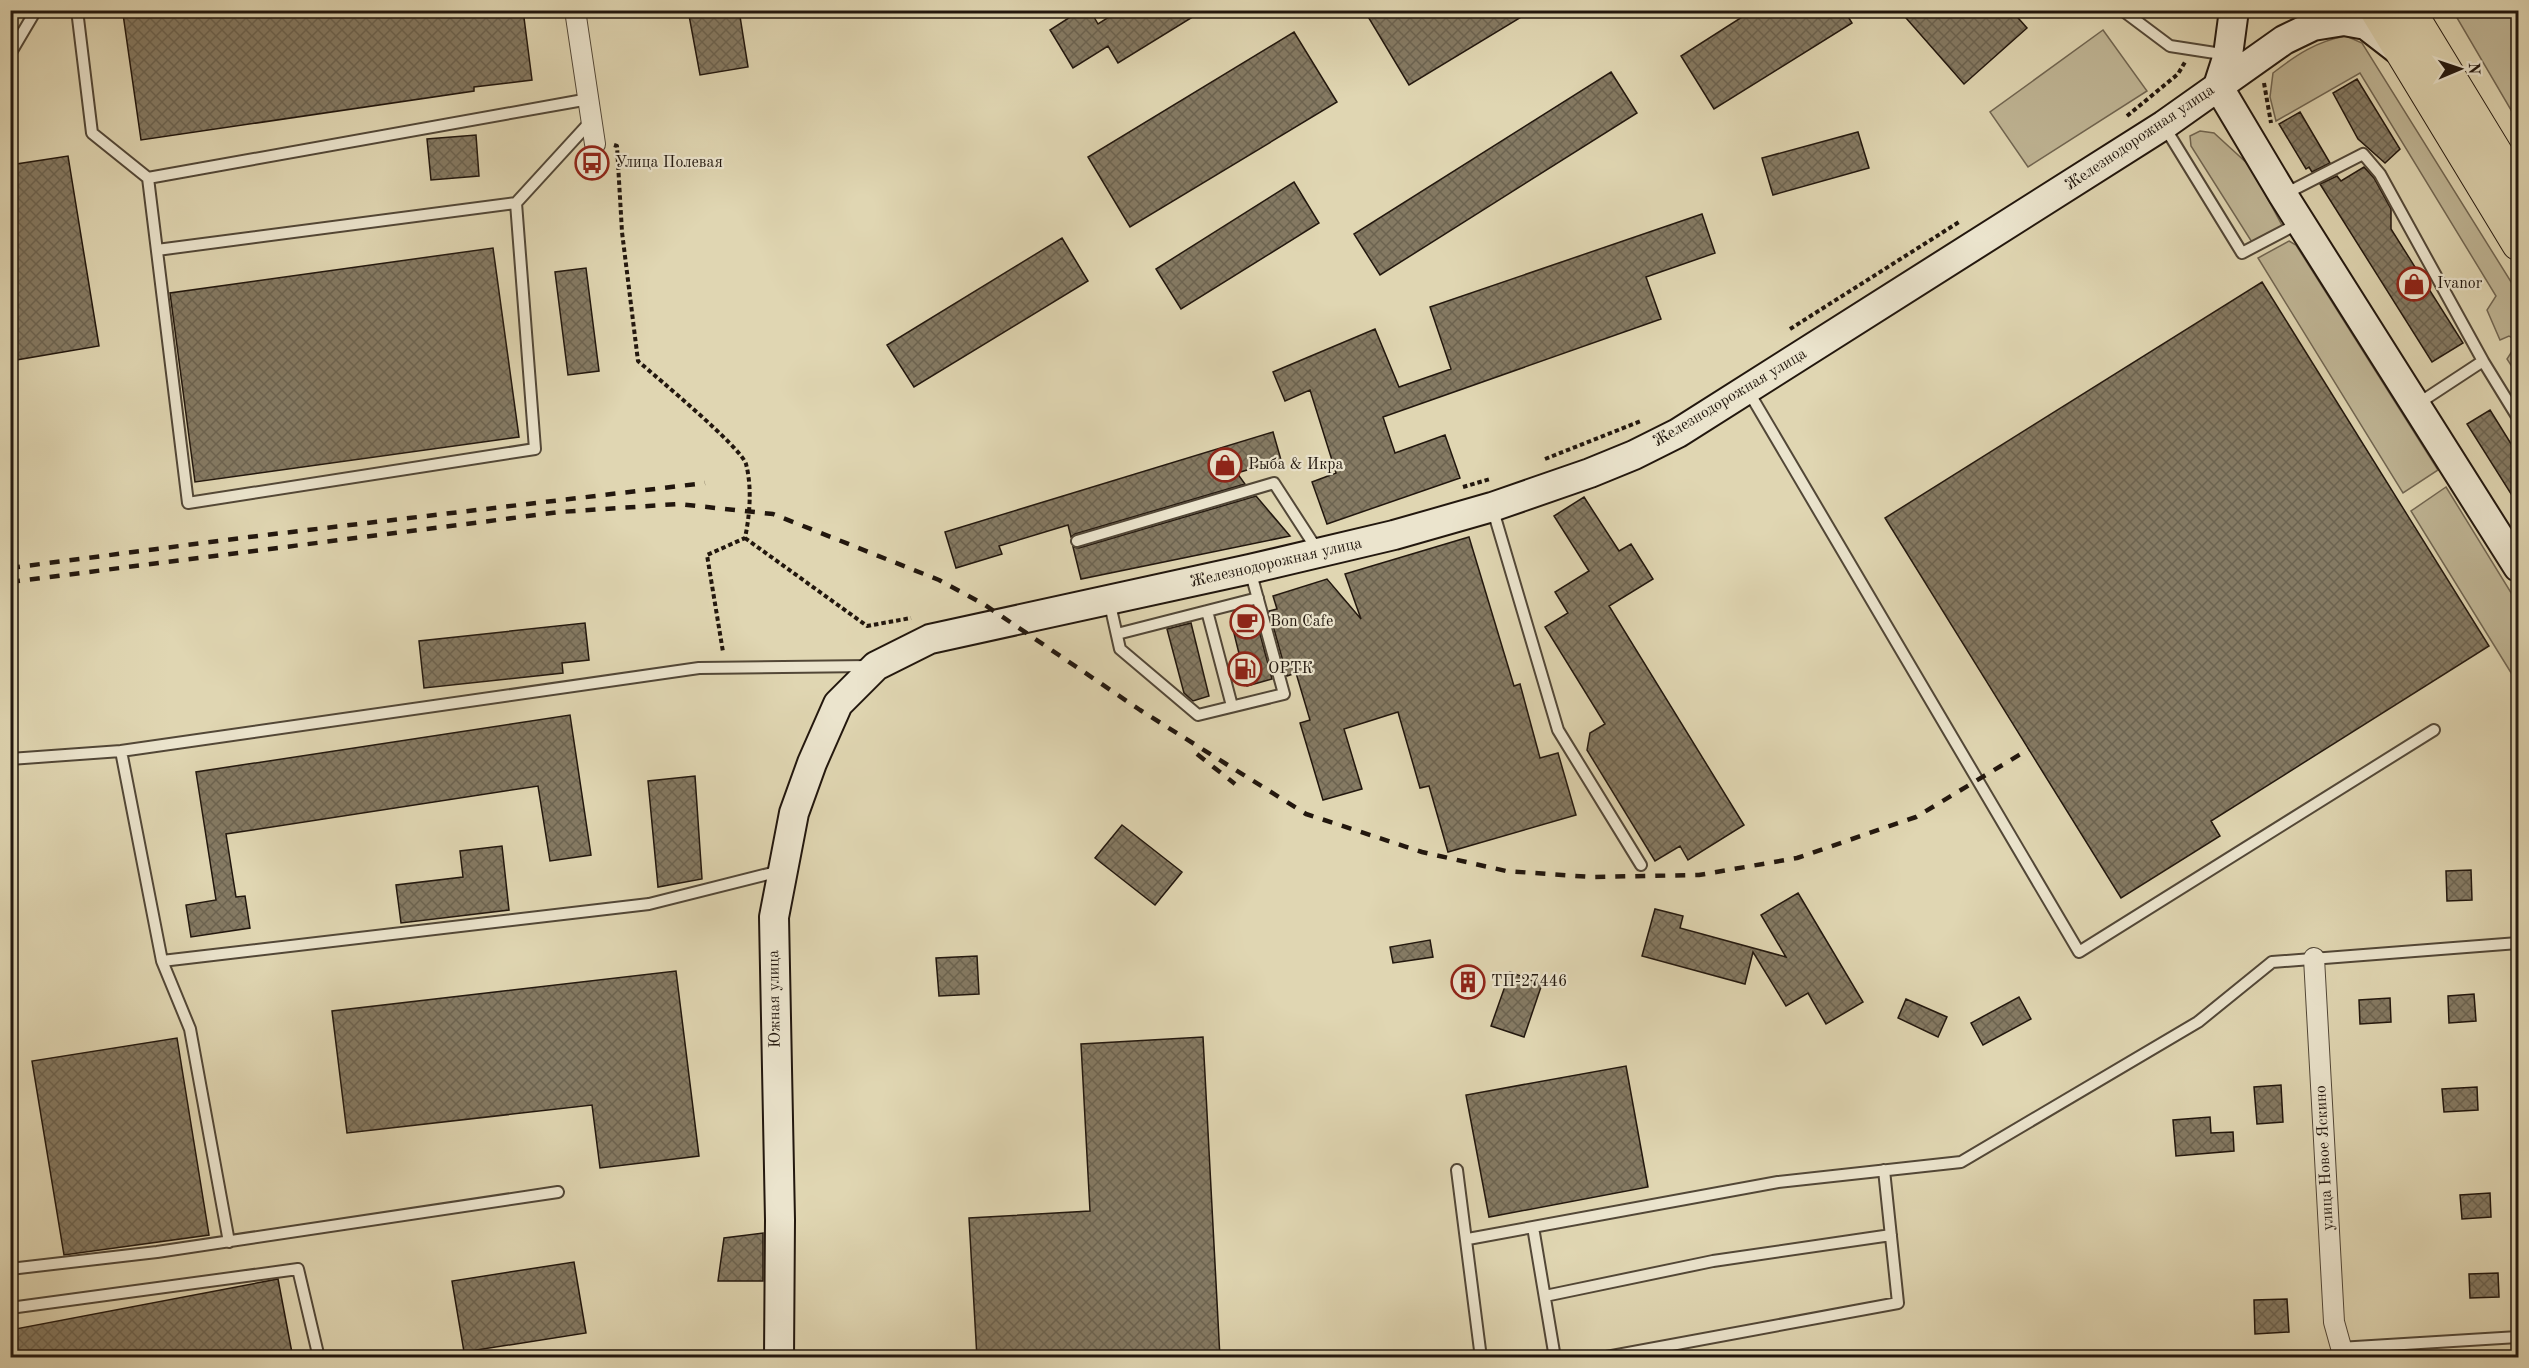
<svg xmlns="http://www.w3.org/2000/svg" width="2529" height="1368" viewBox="0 0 2529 1368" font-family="'Old Standard TT',serif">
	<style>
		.grass { fill: #c0b696; stroke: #716652; stroke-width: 1.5 }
		.building { fill: url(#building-cross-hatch); stroke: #22170e; stroke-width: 1.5 }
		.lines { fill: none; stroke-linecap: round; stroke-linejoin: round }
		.lane-casing { stroke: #524737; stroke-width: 14 }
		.street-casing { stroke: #524737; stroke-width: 22 }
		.secondary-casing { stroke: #22170e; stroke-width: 32 }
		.primary-casing { stroke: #22170e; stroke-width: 34 }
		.path { stroke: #22170e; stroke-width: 4; stroke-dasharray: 4.5 3; stroke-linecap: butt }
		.lane { stroke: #ebe4cd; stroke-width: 10 }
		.street { stroke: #ebe4cd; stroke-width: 20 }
		.secondary { stroke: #ebe4cd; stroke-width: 28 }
		.primary { stroke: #e0d6b2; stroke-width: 32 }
		.rail { stroke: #22170e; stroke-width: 4.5; stroke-dasharray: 10 10; stroke-linecap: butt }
		.labels { text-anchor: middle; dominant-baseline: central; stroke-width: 4.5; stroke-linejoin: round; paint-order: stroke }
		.street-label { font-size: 16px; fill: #22170e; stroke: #ebe4cd }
		.poi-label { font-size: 16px; fill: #22170e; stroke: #ebe4cd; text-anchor: start }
	</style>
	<defs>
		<pattern id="building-cross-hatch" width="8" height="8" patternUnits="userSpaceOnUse" patternTransform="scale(1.5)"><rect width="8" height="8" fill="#857a63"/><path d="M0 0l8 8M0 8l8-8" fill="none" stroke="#6c6350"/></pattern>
	</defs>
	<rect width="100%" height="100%" fill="#e0d6b2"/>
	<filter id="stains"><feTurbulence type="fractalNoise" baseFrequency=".00333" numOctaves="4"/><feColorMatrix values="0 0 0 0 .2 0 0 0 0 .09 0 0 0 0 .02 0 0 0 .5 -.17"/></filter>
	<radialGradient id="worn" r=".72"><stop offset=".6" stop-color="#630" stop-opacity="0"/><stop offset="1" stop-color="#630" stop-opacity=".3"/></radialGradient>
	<path class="grass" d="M2453 11H2510L2518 24V122Z
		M2103 30 2147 91 2028 167 1990 112Z
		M2346 36 2362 43 2518 293V376L2507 359 2518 342 2509 336 2500 340 2487 310 2496 296 2360 73 2276 121 2270 97 2273 73C2296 55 2317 41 2346 36Z
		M2200 131 2214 133 2250 166 2284 229 2255 247 2191 146 2190 136Z
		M2289 241 2296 245 2438 470 2403 493 2258 258Z
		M2446 487 2518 604V684L2411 511Z"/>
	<path class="building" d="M143 10H523L532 80 474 87V91L141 140 123 14Z
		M688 10H739L748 67 700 75Z
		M1081 10H1090L1098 24 1120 10H1204L1118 63 1108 46 1073 68 1050 30Z
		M1364 10H1533L1409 85Z
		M1753 10H1844L1852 23 1714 109 1681 56Z
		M1899 10H2011L2027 28 1964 84Z
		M1294 32 1337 102 1130 227 1088 157Z
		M1611 72 1637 113 1380 275 1354 234Z
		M2357 79 2400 149 2385 163 2358 139 2333 93Z
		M2300 112 2330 163 2312 172 2309 167 2306 169 2279 124Z
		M1858 132 1869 168 1773 195 1762 158Z
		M476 135 479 176 431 180 427 139Z
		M68 156 99 346 10 361V165Z
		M2364 167 2374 178 2391 209V229L2463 343 2432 362 2320 184 2337 176 2341 181Z
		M1294 182 1319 223 1181 309 1156 269Z
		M1702 214 1715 253 1646 277 1661 319 1383 417 1395 453 1445 435 1460 478 1327 524 1312 482 1336 473 1310 390 1285 401 1273 372 1375 329 1399 387 1451 369 1430 307Z
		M1062 238 1088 281 914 387 887 345Z
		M493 248 519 437 195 482 170 293Z
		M586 268 599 371 568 375 555 272Z
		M2262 282 2489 646 2211 821 2220 836 2121 898 1885 518Z
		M2490 410 2518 455V505L2467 424Z
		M1273 432 1281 460 1237 473 1245 484 1075 534 1071 537 1068 525 999 546 1002 554 956 568 945 532Z
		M1256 496 1290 536 1081 579 1073 547 1079 548Z
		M1584 497 1619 551 1631 544 1653 579 1609 606 1744 825 1688 860 1680 846 1655 861 1587 750 1590 733 1605 724 1545 627 1568 613 1555 592 1589 571 1554 516Z
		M1469 537 1514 686 1520 684 1540 758 1558 753 1576 815 1448 852 1429 786 1420 788 1398 712 1344 729 1362 789 1323 800 1300 723 1310 720 1296 673 1287 676 1269 611 1277 609 1273 596 1327 579 1361 619 1345 574Z
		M1255 615 1272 679 1247 686 1231 621Z
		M585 623 589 660 562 663 563 673 424 688 419 641Z
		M1191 623 1209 696 1193 701 1184 693 1167 629Z
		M570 715 591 855 550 861 538 786 226 834 236 897 245 896 250 928 191 937 186 905 216 900 196 772Z
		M695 776 702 879 658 887 648 781Z
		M1122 825 1182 872 1155 905 1095 858Z
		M502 846 509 910 401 923 396 885 463 877 460 851Z
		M2471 870 2472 900 2447 901 2446 871Z
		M1798 893 1863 1002 1826 1024 1808 993 1786 1006 1753 952 1745 984 1642 956 1655 909 1683 916 1680 928 1786 957 1761 915Z
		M1430 940 1433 957 1393 963 1390 947Z
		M977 956 979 994 939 996 936 958Z
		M676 971 699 1156 600 1168 592 1105 347 1133 332 1011Z
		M1510 972 1542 984 1524 1037 1491 1026Z
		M2474 994 2476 1021 2449 1023 2448 996Z
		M2019 997 2031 1019 1983 1045 1971 1023Z
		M2390 998 2391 1022 2360 1024 2359 1000Z
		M1906 999 1947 1017 1938 1037 1898 1018Z
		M1203 1037 1220 1358H977L969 1218 1090 1211 1081 1044Z
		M177 1038 209 1235 64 1255 32 1061Z
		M1626 1066 1648 1187 1489 1217 1466 1095Z
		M2281 1085 2283 1122 2257 1124 2254 1087Z
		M2477 1087 2478 1110 2444 1112 2442 1089Z
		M2210 1117 2211 1133 2233 1132 2234 1151 2176 1156 2173 1120Z
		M2490 1193 2491 1217 2462 1219 2460 1195Z
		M763 1233V1281H718L724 1238Z
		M574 1262 586 1333 464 1352 452 1281Z
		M2498 1273 2499 1297 2470 1298 2469 1274Z
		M278 1279 293 1358H10V1330Z
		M2287 1299 2289 1332 2255 1334 2254 1300Z"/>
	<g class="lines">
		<g class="lane-casing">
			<path id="lane" d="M77 10 92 133 148 178 589 99
				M2122 10 2170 46 2228 55
				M10 54 36 10
				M2164 126 2242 253 2301 222
				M148 178 188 503 535 449 516 203 157 250
				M2283 195 2363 154 2380 174 2483 361 2416 405
				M516 203 592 120
				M2483 361 2518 418
				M1747 389 2079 952 2434 730
				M1492 507 1558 730 1641 865
				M1077 541 1274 483 1318 551
				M1109 600 1120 649 1198 715 1284 694 1250 570
				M1207 611 1232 706
				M1117 634 1258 598
				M121 751 162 961 649 904 780 871
				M10 759 121 751 699 668 870 666
				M162 961 190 1029 229 1242
				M1457 1170 1481 1358
				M1533 1227 1555 1358
				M1468 1239 1778 1182 1961 1162 2198 1022 2272 962 2518 943
				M10 1269 157 1252 558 1192
				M1545 1296 1713 1261 1891 1235
				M10 1308 298 1269 319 1358
				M2339 1348 2518 1337
				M1601 1358 1898 1303 1884 1170"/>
		</g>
		<g class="street-casing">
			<path id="street" d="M575 10 595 144
				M2314 958 2334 1322 2344 1358"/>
		</g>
		<g class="secondary-casing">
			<path id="secondary" d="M2234 10 2228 55 2218 86 2283 195 2518 567
				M779 1358 780 1220 774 917 794 813 812 763 838 704 876 666 930 639 1250 569 1394 535 1492 507 1590 473 1634 455 1678 433 2164 125 2284 40 2313 26 2344 21 2366 25 2397 49"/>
		</g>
		<g class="primary-casing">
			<path id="primary" d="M2376 10 2518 244
				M2409 10 2518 189"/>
		</g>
		<path class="path" d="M2515 10 2518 16
			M2264 83 2271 123
			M2127 116 2178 74 2185 62
			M614 145 617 146 622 232 638 361C656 377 741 447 746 464 752 487 750 514 745 538L707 555 723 652
			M2513 268 2518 278
			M1790 329 1959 222
			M1545 459 1641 421
			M1463 487 1490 479
			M745 538 867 626 911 618"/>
		<use href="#lane" class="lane"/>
		<use href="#street" class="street"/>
		<use href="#secondary" class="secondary"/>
		<use href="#primary" class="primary"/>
		<path class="rail" d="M10 568 249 537 705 483
			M10 582 560 512 678 504 773 514 939 580 985 605 1140 710 1306 814 1422 852 1506 871 1591 877 1699 875 1797 858 1916 817 2029 749
			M1197 754 1235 784"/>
	</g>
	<defs>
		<g id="bus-ring" transform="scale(1.725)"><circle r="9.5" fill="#ebe4cd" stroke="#8f2418" stroke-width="1.5"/><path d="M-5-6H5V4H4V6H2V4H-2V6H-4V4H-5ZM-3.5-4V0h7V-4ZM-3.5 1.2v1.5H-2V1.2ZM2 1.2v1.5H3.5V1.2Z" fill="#8f2418"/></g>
		<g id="shop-ring" transform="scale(1.725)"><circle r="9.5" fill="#ebe4cd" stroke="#8f2418" stroke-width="1.5"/><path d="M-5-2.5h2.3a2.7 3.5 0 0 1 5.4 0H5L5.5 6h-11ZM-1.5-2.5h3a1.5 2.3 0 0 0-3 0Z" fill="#8f2418"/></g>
		<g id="cafe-ring" transform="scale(1.725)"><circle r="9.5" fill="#ebe4cd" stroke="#8f2418" stroke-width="1.5"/><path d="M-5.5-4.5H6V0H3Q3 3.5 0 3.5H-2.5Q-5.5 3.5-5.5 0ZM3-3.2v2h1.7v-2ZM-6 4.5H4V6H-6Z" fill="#8f2418"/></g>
		<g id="fuel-ring" transform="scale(1.725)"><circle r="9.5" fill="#ebe4cd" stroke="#8f2418" stroke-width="1.5"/><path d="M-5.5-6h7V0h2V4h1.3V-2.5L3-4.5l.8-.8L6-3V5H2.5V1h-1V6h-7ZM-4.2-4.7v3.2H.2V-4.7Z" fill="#8f2418"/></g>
		<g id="building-ring" transform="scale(1.725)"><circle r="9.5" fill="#ebe4cd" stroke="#8f2418" stroke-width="1.5"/><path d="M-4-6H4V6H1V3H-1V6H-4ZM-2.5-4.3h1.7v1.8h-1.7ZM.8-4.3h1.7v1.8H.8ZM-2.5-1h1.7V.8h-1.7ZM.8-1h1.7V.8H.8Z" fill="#8f2418"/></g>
	</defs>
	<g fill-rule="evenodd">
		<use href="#bus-ring" x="592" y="163"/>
		<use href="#shop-ring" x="2414" y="284"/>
		<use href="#shop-ring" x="1225" y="465"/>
		<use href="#cafe-ring" x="1247" y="622"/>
		<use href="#fuel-ring" x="1245" y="669"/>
		<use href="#building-ring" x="1468" y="982"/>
	</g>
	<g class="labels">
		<g class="street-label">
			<text transform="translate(2140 138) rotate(-34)">Железнодорожная улица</text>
			<text transform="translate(1730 398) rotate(-31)">Железнодорожная улица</text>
			<text transform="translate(1276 563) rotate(-13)">Железнодорожная улица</text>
			<text transform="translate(775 999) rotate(-91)">Южная улица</text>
			<text transform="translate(2325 1158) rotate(-93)">улица Новое Яскино</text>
		</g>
		<g class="poi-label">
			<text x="615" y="163">Улица Полевая</text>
			<text x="2437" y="284">Ivanor</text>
			<text x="1248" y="465">Рыба &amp; Икра</text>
			<text x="1270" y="622">Bon Cafe</text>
			<text x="1268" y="669">ОРТК</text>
			<text x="1491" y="982">ТП-27446</text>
		</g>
	</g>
	<rect width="2529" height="1368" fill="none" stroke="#e0d6b2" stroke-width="36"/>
	<rect x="12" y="12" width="2505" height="1344" fill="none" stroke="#22170e" stroke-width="3"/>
	<rect x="18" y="18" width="2493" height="1332" fill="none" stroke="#22170e" stroke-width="1.5"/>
	<g transform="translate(2460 69) rotate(88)" stroke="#ebe4cd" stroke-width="4.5" paint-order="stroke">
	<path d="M0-4.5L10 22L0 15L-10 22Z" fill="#22170e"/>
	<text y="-9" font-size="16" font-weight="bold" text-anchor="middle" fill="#22170e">N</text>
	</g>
	<rect width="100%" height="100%" filter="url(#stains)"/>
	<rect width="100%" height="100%" fill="url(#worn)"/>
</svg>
